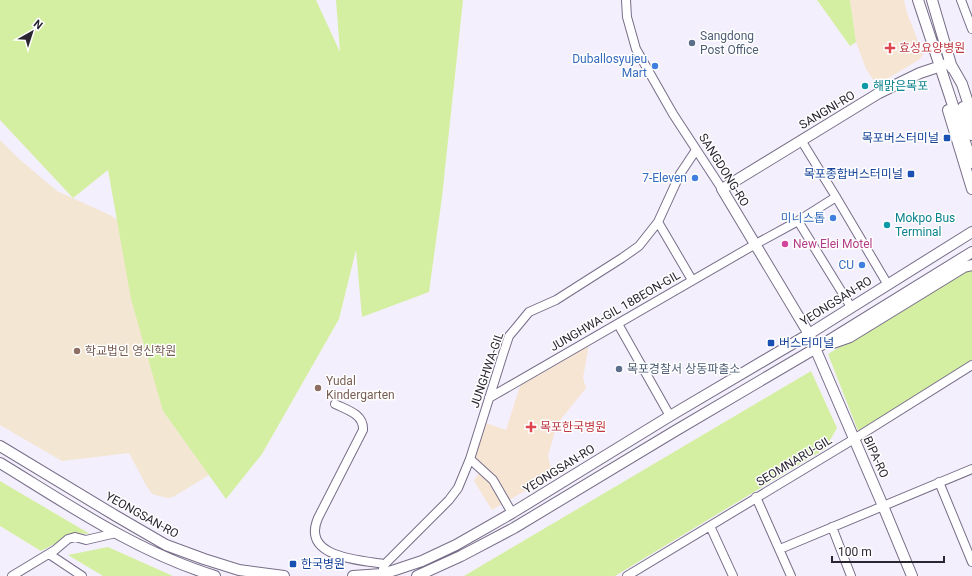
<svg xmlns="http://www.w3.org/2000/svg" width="972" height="576" viewBox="0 0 972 576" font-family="Roboto,'Noto Sans KR',sans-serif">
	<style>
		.education { fill: #f3e6d2 }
		.medical { fill: #f6e5d3 }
		.green { fill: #d5efa2 }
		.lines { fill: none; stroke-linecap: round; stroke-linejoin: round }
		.minor-casing { stroke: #776d89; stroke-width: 10 }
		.tertiary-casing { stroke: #776d89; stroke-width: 12 }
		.minor { stroke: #fff; stroke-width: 8 }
		.tertiary { stroke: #fff; stroke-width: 10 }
		.service-dot { fill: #5c6f8a; stroke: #fff; stroke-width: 1.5 }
		.health-dot { fill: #e0444e; stroke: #fff; stroke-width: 1.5 }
		.shop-dot { fill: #3f7fe0; stroke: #fff; stroke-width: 1.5 }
		.culture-dot { fill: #0f9aa8; stroke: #fff; stroke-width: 1.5 }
		.transit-dot { fill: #1a4fb4; stroke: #fff; stroke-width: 1.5 }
		.hotel-dot { fill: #d1479c; stroke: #fff; stroke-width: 1.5 }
		.education-dot { fill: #8d6e63; stroke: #fff; stroke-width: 1.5 }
		.labels { text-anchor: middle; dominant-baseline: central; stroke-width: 3; stroke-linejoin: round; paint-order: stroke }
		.service-label { font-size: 12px; fill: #4e5e75; stroke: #fff; text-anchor: start }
		.health-label { font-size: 12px; fill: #be3a42; stroke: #fff; text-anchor: start }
		.shop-label { font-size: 12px; fill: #366cbe; stroke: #fff; text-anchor: end }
		.culture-label { font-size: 12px; fill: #0d838f; stroke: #fff; text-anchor: start }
		.street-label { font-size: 12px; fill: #2a2631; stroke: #fff }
		.transit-label { font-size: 12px; fill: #164399; stroke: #fff; text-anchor: end }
		.hotel-label { font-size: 12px; fill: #b23c85; stroke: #fff; text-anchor: start }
		.education-label { font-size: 12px; fill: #785e54; stroke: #fff; text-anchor: start }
	</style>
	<rect width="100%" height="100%" fill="#f4effc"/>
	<path class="education" d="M0 140 18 158 57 191 110 215 128 227 163 411 209 475 173 497 167 498 152 494 146 485 129 453 62 461 0 425Z"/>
	<path class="medical" d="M850 0H904L907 13 923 54 920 59 877 85 866 69 856 42Z
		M589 344 583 378 586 388 557 424 548 456 552 475 492 510 474 481 480 471 471 465 486 423 506 430 521 383Z"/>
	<path class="green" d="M0 0H316L340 52 336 0H463L442 197 429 292 362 317 356 250 339 319 262 454 226 499 163 411 131 299 108 170 73 198 0 120Z
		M817 0H850L856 42 850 46Z
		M972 270V360L858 431 828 354 965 272Z
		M811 371 837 428 825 449 615 576H464Z
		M0 481 90 534 75 533 41 551 0 526Z
		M108 547 173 576H103L68 555Z"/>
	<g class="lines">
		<g class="minor-casing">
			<path id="minor" d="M626 0 627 17 636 49 673 114 722 189
				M961 0 972 29
				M801 140 836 197 888 285
				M798 221 851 307
				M658 222 692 280
				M618 324 670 416
				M489 398 754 245 798 221 836 197
				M335 404C347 410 364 414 363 430L318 518C301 558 360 560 385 564
				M470 459 493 480 512 513
				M939 482 972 562
				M756 497 791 576
				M710 526 733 576
				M832 527 851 576
				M780 549 972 469
				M49 554 82 576
				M12 576 55 550 68 539 75 537 86 540 116 533
				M382 576 383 569 385 564 449 500 458 488 470 459 503 354 509 336 515 329 529 312 556 300 622 258 639 246 658 222 680 174 696 150
				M627 576 854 439 972 365"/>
		</g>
		<g class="tertiary-casing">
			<path id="tertiary" d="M918 0 972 163
				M932 0 952 68
				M963 107 972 135
				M948 110 972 189
				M833 343 850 337 964 267 972 265
				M0 446 116 516 166 545 204 559 239 570 284 576
				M0 463C69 505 137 552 215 576
				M353 576 382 574 395 570 422 561 456 545 512 513 670 416 809 334 972 232
				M417 576 461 556 514 528 675 431 828 341 972 252
				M912 576 883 506 809 334 722 189 879 93 920 73 950 63 962 84 972 115"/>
		</g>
		<use href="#minor" class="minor"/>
		<use href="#tertiary" class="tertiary"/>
	</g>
	<g class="service-dot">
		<circle cx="692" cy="43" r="4"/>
		<circle cx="619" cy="369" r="4"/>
	</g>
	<g class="health-dot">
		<path d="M888 42h4v4h4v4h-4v4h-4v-4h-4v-4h4z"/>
		<path d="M529 421h4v4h4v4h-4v4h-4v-4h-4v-4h4z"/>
	</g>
	<g class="shop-dot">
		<circle cx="655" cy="66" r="4"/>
		<circle cx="695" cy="178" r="4"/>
		<circle cx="833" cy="218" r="4"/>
		<circle cx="862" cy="265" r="4"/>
	</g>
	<g class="culture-dot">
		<circle cx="865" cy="86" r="4"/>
		<circle cx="887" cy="225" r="4"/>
	</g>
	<g class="transit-dot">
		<rect x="943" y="134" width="8" height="8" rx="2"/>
		<rect x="907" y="170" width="8" height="8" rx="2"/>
		<rect x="767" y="339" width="8" height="8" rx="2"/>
		<rect x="289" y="560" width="8" height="8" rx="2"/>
	</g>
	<circle class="hotel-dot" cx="785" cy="244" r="4"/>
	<g class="education-dot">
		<circle cx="77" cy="351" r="4"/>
		<circle cx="318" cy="388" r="4"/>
	</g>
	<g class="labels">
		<g class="service-label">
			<text x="700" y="36">Sangdong<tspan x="700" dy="14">Post Office</tspan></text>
			<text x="627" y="369">목포경찰서 상동파출소</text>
		</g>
		<g class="health-label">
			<text x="899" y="48">효성요양병원</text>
			<text x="540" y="427">목포한국병원</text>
		</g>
		<g class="shop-label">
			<text x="647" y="59">Duballosyujeu<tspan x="647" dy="14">Mart</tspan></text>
			<text x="687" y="178">7-Eleven</text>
			<text x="825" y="218">미니스톱</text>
			<text x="854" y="265">CU</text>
		</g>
		<g class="culture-label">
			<text x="873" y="86">해맑은목포</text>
			<text x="895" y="218">Mokpo Bus<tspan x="895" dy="14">Terminal</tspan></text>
		</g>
		<g class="street-label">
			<text transform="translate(827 110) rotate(-31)">SANGNI-RO</text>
			<text transform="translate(724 170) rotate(58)">SANGDONG-RO</text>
			<text transform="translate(836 301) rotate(-32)">YEONGSAN-RO</text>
			<text transform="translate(615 311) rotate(-30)">JUNGHWA-GIL 18BEON-GIL</text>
			<text transform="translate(487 370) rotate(-71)">JUNGHWA-GIL</text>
			<text transform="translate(876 457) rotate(66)">BIPA-RO</text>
			<text transform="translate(794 461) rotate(-31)">SEOMNARU-GIL</text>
			<text transform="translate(559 469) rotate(-32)">YEONGSAN-RO</text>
			<text transform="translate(142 515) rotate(29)">YEONGSAN-RO</text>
		</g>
		<g class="transit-label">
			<text x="939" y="138">목포버스터미널</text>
			<text x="903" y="174">목포종합버스터미널</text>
			<text x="779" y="343" text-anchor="start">버스터미널</text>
			<text x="301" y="564" text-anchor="start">한국병원</text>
		</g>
		<g class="hotel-label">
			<text x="793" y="244">New Elei Motel</text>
		</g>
		<g class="education-label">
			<text x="85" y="351">학교법인 영신학원</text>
			<text x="326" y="381">Yudal<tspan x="326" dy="14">Kindergarten</tspan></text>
		</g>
	</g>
	<g transform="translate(32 32) rotate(39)" stroke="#ffffff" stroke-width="3" paint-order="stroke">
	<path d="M0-3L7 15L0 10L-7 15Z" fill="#2a2631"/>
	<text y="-6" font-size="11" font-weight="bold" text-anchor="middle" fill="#2a2631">N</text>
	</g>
	<path d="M832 556v6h112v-6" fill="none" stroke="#2a2631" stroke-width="2"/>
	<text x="838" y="556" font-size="12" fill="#2a2631" stroke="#ffffff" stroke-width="3" paint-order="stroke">100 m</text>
</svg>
